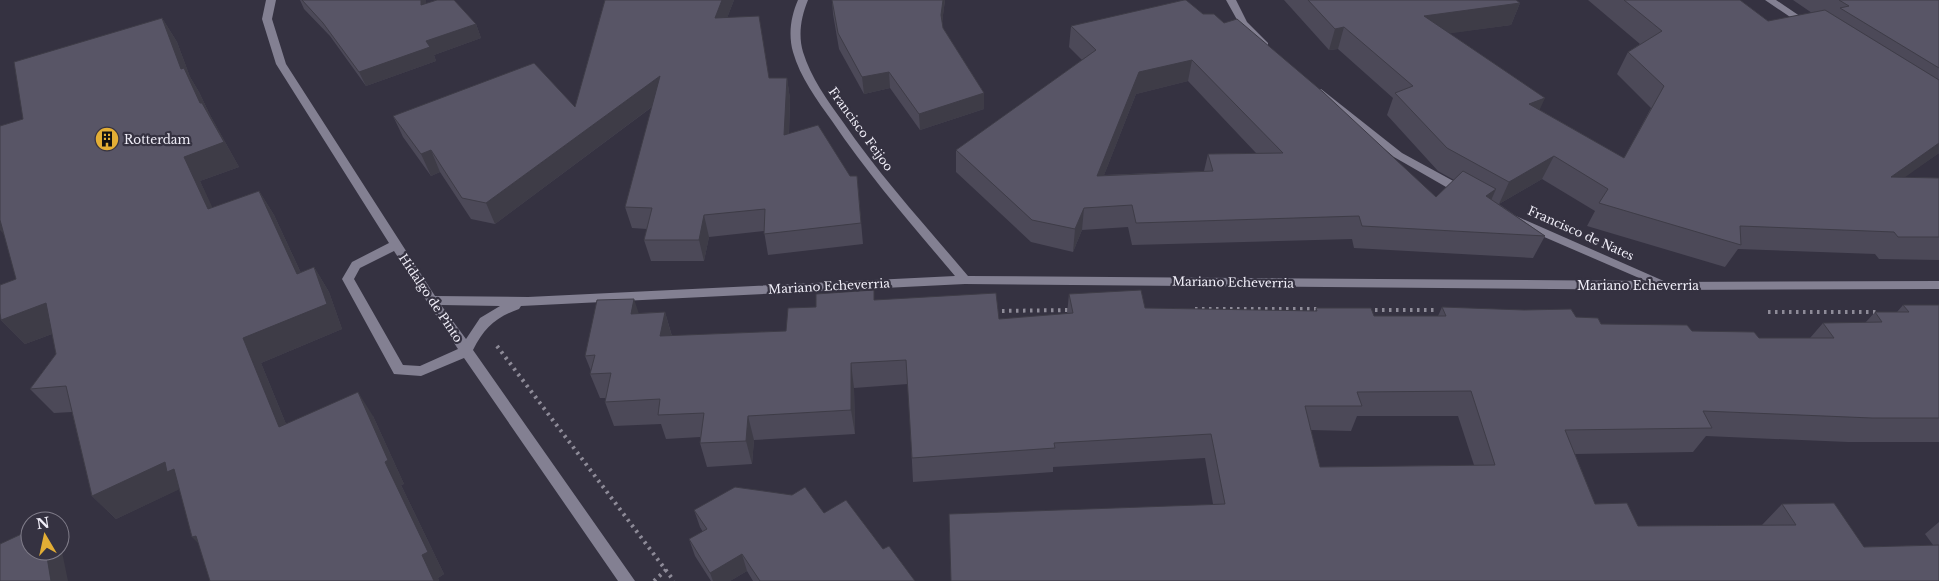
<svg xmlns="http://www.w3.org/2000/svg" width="1939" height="581" viewBox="0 0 1939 581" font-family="'Libre Baskerville',serif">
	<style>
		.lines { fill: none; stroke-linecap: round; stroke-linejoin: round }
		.path { stroke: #8e8b98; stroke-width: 4; stroke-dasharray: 2.5 4.5; stroke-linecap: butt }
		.minor { fill: #838092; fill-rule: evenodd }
		.wall { fill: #4c4958; fill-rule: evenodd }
		.shaded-wall { fill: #3e3c47 }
		.building { fill: #585566; stroke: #3e3c47; fill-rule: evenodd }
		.labels { text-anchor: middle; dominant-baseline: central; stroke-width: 4.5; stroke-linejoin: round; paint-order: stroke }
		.street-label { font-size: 12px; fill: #f0eef8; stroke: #353241 }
		.poi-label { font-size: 12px; fill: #f0eef8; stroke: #353241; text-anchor: start }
	</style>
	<rect width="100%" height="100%" fill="#353241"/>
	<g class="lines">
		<path class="path" d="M1195 309H1319
			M1368 310H1437
			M995 311 1072 310
			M1768 312H1877
			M497 346 674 581
			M654 581 666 570"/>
		<path class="minor" d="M266 0H276L272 19 286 64 435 296 528 297 955 276C912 225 869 176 832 121 817 100 800 77 793 52 788 34 791 16 798 0H808C801 17 798 35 803 52 811 78 827 100 843 122 880 176 925 225 968 276L1646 281 1512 223 1510 220 1516 216 1666 282 1939 281V289L1666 290 965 284 521 306 519 309C496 317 484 328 473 350L635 581H618L464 358 421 376 394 374 342 279 352 262 389 243 276 64 262 19ZM394 251 458 349 420 366 403 365 354 279 360 268ZM441 305 500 306 480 318 466 339Z
			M1226 0H1236L1247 22 1268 43V47H1262L1240 25Z
			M1765 0H1776L1813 25 1808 28 1805 27Z
			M1321 89 1402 153 1468 189 1470 192 1468 195H1460L1394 157 1317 94 1316 92Z"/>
	</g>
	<path class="wall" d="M300 0 426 4 476 24 481 38 434 55 436 61 366 86 330 36 304 9Z
		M605 0H734L727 18 769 78H787L790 99 789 134 850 176H857L863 244 768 255 764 231 709 237 704 261H651L644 240 647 229 632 228 625 207 652 107 495 224 471 219 440 172 431 176 403 137 393 116 575 107Z
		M832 0H945L942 22 943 28 984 93V109L920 130 890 88 864 94 839 49 833 14Z
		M1284 0H1516L1520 3 1511 25 1449 33 1540 110 1624 158 1651 108 1617 74 1628 52 1640 44 1588 0H1740L1768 21 1812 13 1793 0H1939V153L1904 177 1939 178V260L1879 259 1875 254 1738 249 1725 267 1587 226 1595 211 1542 179 1499 204 1545 236 1533 258 1354 248 1352 239 1132 245 1128 227 1082 230 1073 252 1031 242 956 172V150L1082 60 1069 47 1071 26 1203 14 1436 197 1454 180 1438 171 1387 115 1393 98 1338 49 1329 50ZM1188 81 1256 153 1208 154 1204 171 1104 175 1136 94Z
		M162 18 177 42 190 77 199 92 210 115 239 167 200 181 212 208 259 191 274 215 301 273 314 267 329 292 342 329 261 363 286 424 373 416 404 484 401 485 444 574 438 578 439 581H210L199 544 179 489 116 519 92 496 72 412 54 413 30 389 56 354 52 334 25 344 1 320 16 279 23 119Z
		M1069 294 1145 308 1315 311 1316 308 1374 316H1438L1442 307 1576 317 1601 324 1692 331 1759 338H1810L1823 323H1865L1875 312H1897L1903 305H1939V442H1848L1706 436 1693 452 1575 454 1595 504 1638 526 1762 525 1782 504 1864 547 1933 545 1925 534 1939 522V581L1213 504 1205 458 1053 467V472L913 482 908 384 854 388 855 434 754 440 752 464 707 467 700 443V437L666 439 661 424 614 426 605 402 606 398H600L590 374 591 371 585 356 639 313 665 312 672 336 786 331 816 307 875 300 999 319 1067 314ZM1357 416H1458L1474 465 1320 467 1311 430 1351 431Z
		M694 510 824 513 883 549 915 581H753L747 571 730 581H711L695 556 689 539 703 532 700 527Z"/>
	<path class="shaded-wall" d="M421 0H426L427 19 421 5Z
		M722 0H734L719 39 715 18Z
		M943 0H945L941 31V15Z
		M1520 3 1511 25 1417 38 1424 16Z
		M162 18 177 42 190 77 199 92 210 115 239 167 200 181 225 234 208 209 184 157 200 103 181 69Z
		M476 24 481 38 434 55 436 61 366 86 359 72 426 41Z
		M1344 27 1338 49 1329 50 1335 29Z
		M1192 60 1188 81 1136 94 1095 198 1097 176 1139 72Z
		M889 72 890 88 864 94 862 77Z
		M660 76 665 97 495 224 486 203Z
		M787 78 790 99 788 156 784 135Z
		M984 93V109L920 130 919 114Z
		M1545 98 1535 120 1529 104Z
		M1939 143V153L1873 200 1891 177Z
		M431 150 440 172 431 176 421 154Z
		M1554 156 1542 179 1499 204 1509 182Z
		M1496 189 1486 212V196Z
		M259 191 274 215 313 299 297 274Z
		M1084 208 1082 230 1073 252 1075 229Z
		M704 215 709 237 704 261 699 240Z
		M0 218 13 245 0 230Z
		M314 267 329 292 342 329 261 363 297 451 279 427 243 338Z
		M634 299 642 323 631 314Z
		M46 303 68 328 25 344 1 320Z
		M665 312 672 337 660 336Z
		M851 363 854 388 855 434 851 410Z
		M358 392 373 416 404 484 401 485 444 574 438 578 439 581H434L422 555Z
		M748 416 754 440 752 464 746 441Z
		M165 462 174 469 182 488 116 519 92 496Z
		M196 536 215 560 192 537Z
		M60 542 68 581H51L46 551H60Z
		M742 554 747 571 730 581H713L710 573Z"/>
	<path class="building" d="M302 0H421V5L437 0H454L476 24 426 41 430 47 359 72 323 23Z
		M605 0H722L715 18 759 16 769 78H787L784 135 818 125 850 176H857L861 223 764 234 765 209 704 215 699 240H644L652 208 625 207 660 76 486 203 462 198 431 150 421 154 393 116 534 63 575 107Z
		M832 0H943L941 15 943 28 984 93 919 114 889 72 862 77 838 33Z
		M1184 0H1186L1203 14H1214L1224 23 1237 19 1323 92 1436 197 1463 171 1496 189 1486 196 1545 236 1362 226 1359 216 1136 223 1132 205 1084 208 1075 229 1032 220 956 150 1096 50 1071 26ZM1192 60 1283 153 1208 154 1213 171 1097 176 1139 72Z
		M1308 0H1516L1520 3 1424 16 1545 98 1529 104 1624 158 1664 86 1628 52 1662 31 1624 0H1740L1768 21 1825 10 1939 80V143L1891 177 1939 178V237H1898L1894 232 1740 226 1741 245 1599 203 1608 189 1554 156 1509 182 1447 148 1395 93 1413 86 1344 27 1335 29Z
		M1839 0H1939V68L1840 8 1849 6Z
		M162 18 181 69 184 68 200 103H202L224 142 184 157 208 209 259 191 297 274 314 267 327 304 243 338 279 427 358 392 388 460 385 462 428 552 422 555 434 581H210L196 536 192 537 174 469 167 472 165 462 92 496 66 386 30 389 56 354 46 303 1 320 0 313V285L16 279 0 220V126L23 119 14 62Z
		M874 290V300L996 293 999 319 1073 313 1069 294 1141 290 1145 308 1317 311 1316 308H1371L1374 316H1446L1442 307 1524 310 1571 309 1576 317 1598 318 1601 324 1687 325 1692 331 1754 332 1759 338H1834L1823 323 1882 322 1875 312H1909L1903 305H1939V418H1872L1703 411 1712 428 1565 430 1595 504 1627 503 1638 526 1796 525 1782 504 1834 503 1864 547 1939 545V581H951L949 514 1225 504 1211 434 1054 443 1055 448 912 458 906 360 851 363V410L748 416 746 441 700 443 704 413 658 415 660 399 605 402 611 373 590 374 595 355 585 356 597 300 634 299 631 314 665 312 660 336 786 331 788 308 816 307V294ZM1471 391 1495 465 1320 467 1305 406H1362L1357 392Z
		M735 487 792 495 805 487 824 513 846 500 883 549 889 546 915 581H760L742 554 710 573 689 539 707 529 694 510Z
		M30 530V551H46L51 581H0V544Z"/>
	<defs>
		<g id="building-disc" transform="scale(1.25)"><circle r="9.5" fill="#e3ae35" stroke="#353241"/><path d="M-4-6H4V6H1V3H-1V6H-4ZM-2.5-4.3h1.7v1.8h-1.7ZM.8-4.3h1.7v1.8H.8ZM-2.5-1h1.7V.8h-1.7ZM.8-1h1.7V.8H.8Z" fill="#111"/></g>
	</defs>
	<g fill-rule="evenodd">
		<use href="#building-disc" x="107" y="139"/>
	</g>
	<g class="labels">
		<g class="street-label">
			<text transform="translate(861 129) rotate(54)">Francisco Feijoo</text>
			<text transform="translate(1581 233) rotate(24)">Francisco de Nates</text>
			<text transform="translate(1233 282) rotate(1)">Mariano Echeverria</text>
			<text x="1638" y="285">Mariano Echeverria</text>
			<text transform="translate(829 286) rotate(-3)">Mariano Echeverria</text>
			<text transform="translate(431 298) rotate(56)">Hidalgo de Pinto</text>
		</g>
		<g class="poi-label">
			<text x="124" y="139">Rotterdam</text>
		</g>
	</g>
	<g transform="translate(45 536) rotate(351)"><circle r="24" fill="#353241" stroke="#807d8a"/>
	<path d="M0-4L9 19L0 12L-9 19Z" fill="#e3ae35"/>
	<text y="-8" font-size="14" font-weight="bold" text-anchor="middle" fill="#f0eef8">N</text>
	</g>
</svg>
